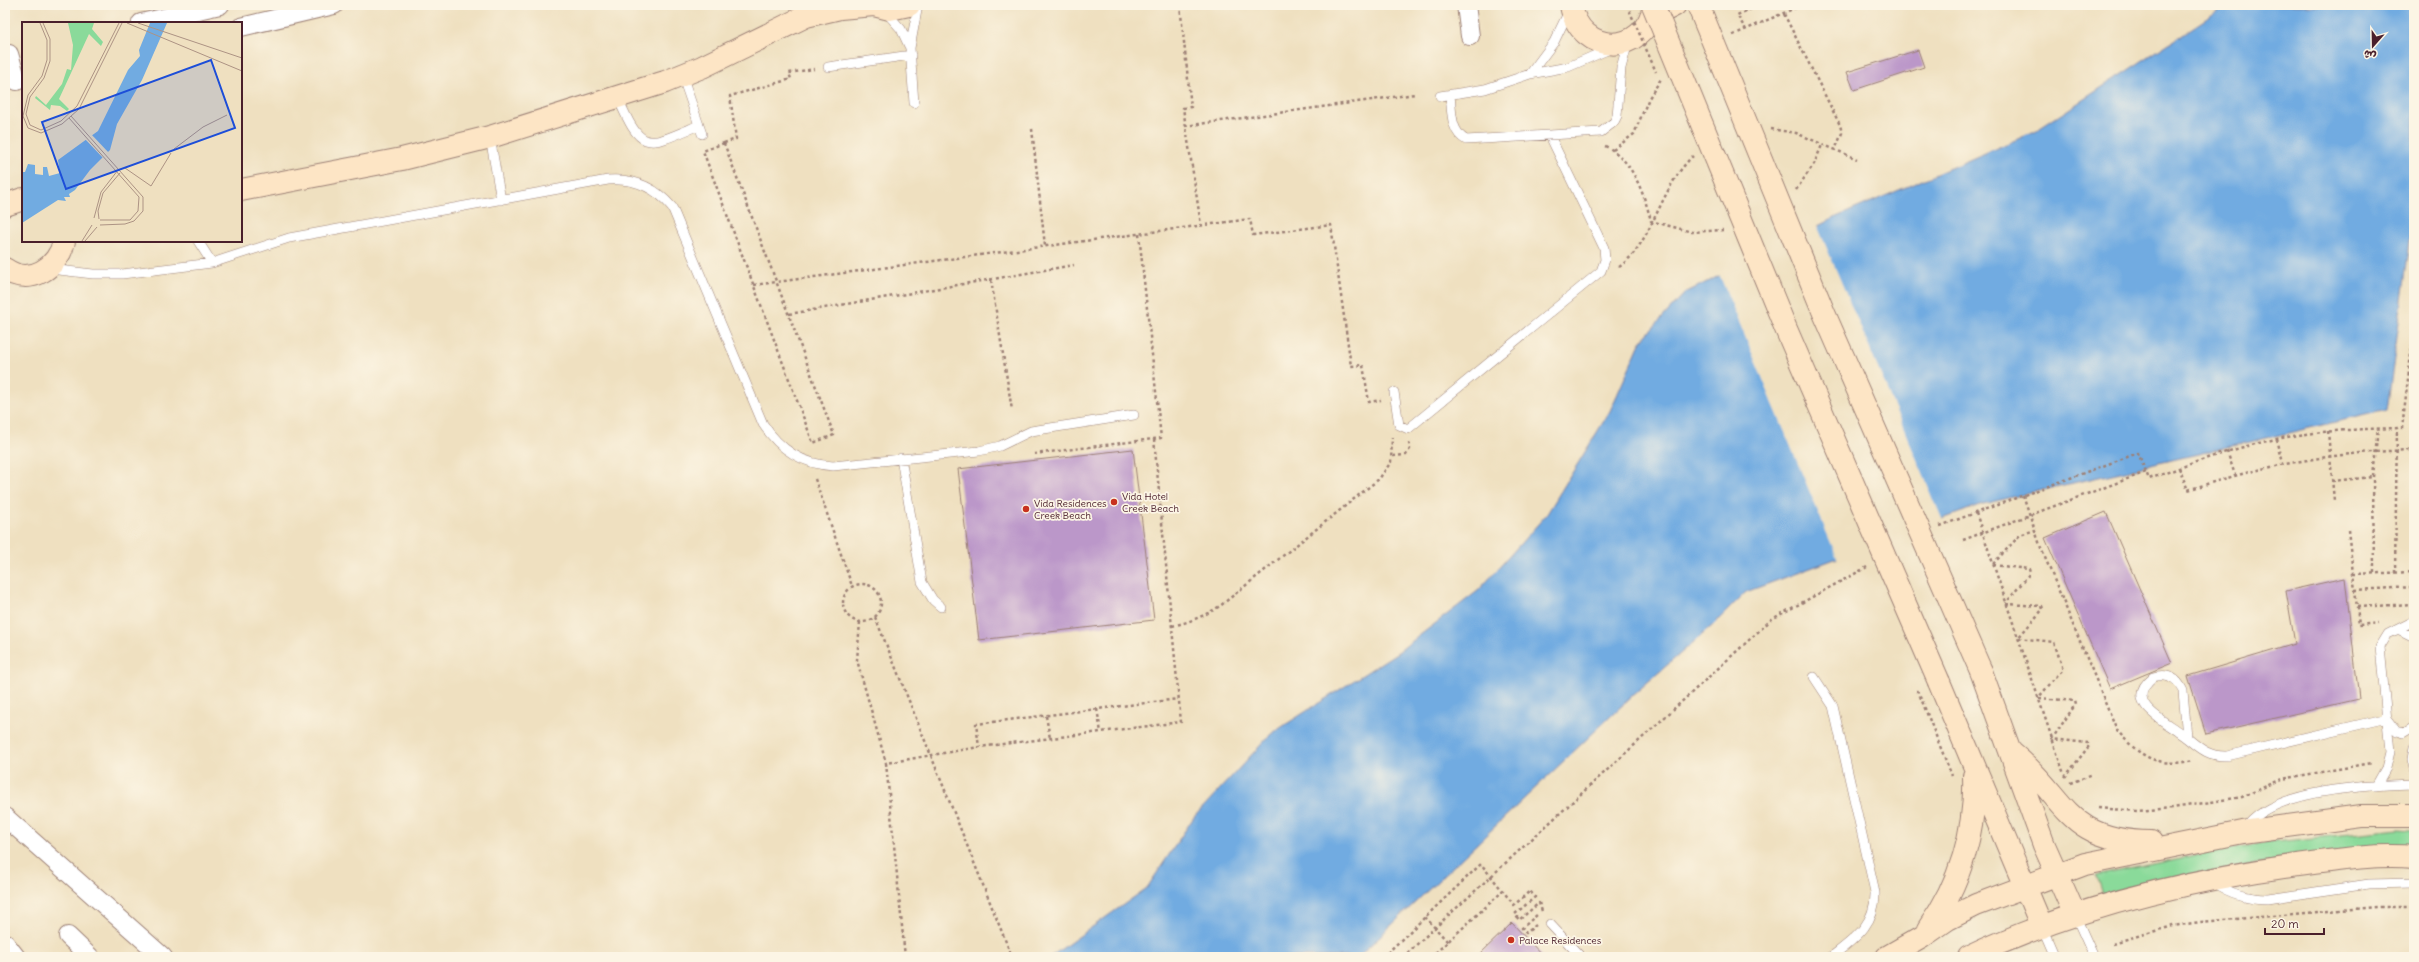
<svg xmlns="http://www.w3.org/2000/svg" width="2419" height="962" viewBox="0 0 2419 962" font-family="Delius,'Playpen Sans Arabic',sans-serif">
	<style>
		.green { fill: #8ada9a; stroke: #6a7c62 }
		.water { fill: #71abe1; stroke: #5e6586 }
		.pier { fill: #efe0c0 }
		.building { fill: #bb97c9 }
		.lines { fill: none; stroke-linecap: round; stroke-linejoin: round }
		.lane-casing { stroke: #9c8076; stroke-width: 10 }
		.street-casing { stroke: #9c8076; stroke-width: 20 }
		.secondary-casing { stroke: #9c8076; stroke-width: 24 }
		.path { stroke: #9c8076; stroke-width: 2.5; stroke-dasharray: 3 3; stroke-linecap: butt }
		.lane { stroke: #fff; stroke-width: 9 }
		.street { stroke: #fff; stroke-width: 18 }
		.secondary { stroke: #fde5c5; stroke-width: 22 }
		.secondary-bridge-casing { stroke: #9c8076; stroke-width: 24; stroke-linecap: butt }
		.path-bridge { stroke: #9c8076; stroke-width: 2.5; stroke-dasharray: 3 3; stroke-linecap: butt }
		.secondary-bridge { stroke: #fde5c5; stroke-width: 22 }
		.poi-dot { fill: #c8321e; stroke: #fcf5e5; stroke-width: 1.5 }
		.labels { text-anchor: middle; dominant-baseline: central; stroke-width: 3.5; stroke-linejoin: round; paint-order: stroke }
		.poi-label { font-size: 10px; fill: #4a1f2b; stroke: #fcf5e5; text-anchor: start }
		.inset-road { fill: none; stroke: #ad9384; stroke-width: 1 }
		.view { fill: #1d4ed8; fill-opacity: 0.15; stroke: #1d4ed8; stroke-width: 2 }
		.inset-edge { fill: none; stroke: #4a1f2b; stroke-width: 2 }
	</style>
	<rect width="100%" height="100%" fill="#fcf5e5"/>
	<filter id="ink" filterUnits="userSpaceOnUse"><feTurbulence type="fractalNoise" baseFrequency=".025" numOctaves="2"/><feDisplacementMap in="SourceGraphic" scale="8" xChannelSelector="R" yChannelSelector="G"/><feConvolveMatrix kernelMatrix="1 2 1 2 8 2 1 2 1" color-interpolation-filters="sRGB"/></filter>
	<filter id="wash" filterUnits="userSpaceOnUse"><feTurbulence type="fractalNoise" baseFrequency=".012" numOctaves="4" result="noise"/><feDisplacementMap in="SourceGraphic" scale="16" xChannelSelector="R" yChannelSelector="G"/><feGaussianBlur stdDeviation="0.9" result="paint"/><feColorMatrix in="noise" values="0 0 0 0 0 0 0 0 0 0 0 0 0 0 0 0 0 1.4 0 .05"/><feComposite in="paint" operator="in"/></filter>
	<g filter="url(#wash)">
		<rect width="100%" height="100%" fill="#efe0c0"/>
		<path class="green" d="M2399 829 2414 830V846C2375 843 2332 853 2293 859 2229 869 2165 879 2102 894L2096 876 2237 846Z"/>
		<path class="water" d="M2227 5H2414V236L2411 233 2387 410 1983 504 1746 592 1712 626 1633 695 1358 957H1050L1147 888 1194 817 1271 734 1398 652 1479 590 1547 514 1610 411 1641 341 1685 293 1834 218 2034 132Z"/>
		<path class="pier" d="M1817 225 1943 521 1838 560 1719 274Z"/>
		<g id="blocks">
			<path class="building" d="M1918 50 1924 67 1854 90 1847 72Z
				M1133 449 1154 620 979 640 958 469Z
				M2106 512 2172 663 2110 689 2045 538Z
				M2345 578 2359 699 2206 734 2188 676 2295 644 2286 591Z
				M1512 923 1544 957H1477Z"/>
		</g>
	</g>
	<g filter="url(#ink)">
		<use href="#blocks" fill-opacity="0" stroke="#9c8076" stroke-width="1"/>
		<g class="lines">
			<g class="lane-casing">
				<path id="lane" d="M885 11 901 29 909 46
					M828 67 911 55
					M1530 74 1554 42 1569 11
					M682 75 702 134
					M1450 95C1452 111 1450 131 1466 140L1601 132 1614 122 1617 116 1621 68 1628 42
					M1440 96 1485 89 1530 74 1568 67 1612 48
					M618 98C642 154 647 147 699 125
					M914 103 910 48 918 5
					M490 137 501 200
					M198 241 212 263
					M50 269 93 274H122L212 263 289 238 608 180C634 178 655 187 672 207L763 424C780 450 802 464 833 466L979 451 1000 446 1031 431 1134 415
					M1394 392 1399 425 1408 429 1601 271 1605 260 1604 248 1550 136
					M901 458 922 582 933 600 941 607
					M2400 630 2414 637
					M1814 677 1833 706 1875 892C1876 925 1854 939 1831 957
					M2187 737 2183 691C2177 678 2167 673 2153 677 2123 701 2161 719 2179 732 2196 743 2204 757 2227 756L2387 718 2397 731 2404 733 2414 727
					M2414 748 2412 759 2414 769
					M2376 786 2386 768 2390 752 2380 647 2388 634 2414 621
					M2245 829C2270 789 2370 785 2414 784
					M2213 882C2230 894 2248 899 2268 899L2369 884 2414 883
					M2075 915 2094 957
					M1550 924 1581 957
					M2042 927 2055 957"/>
			</g>
			<g class="street-casing">
				<path id="street" d="M1466 5 1470 36
					M141 23 220 5
					M241 27 334 5
					M9 54 17 81
					M5 817 163 957
					M68 936 90 957
					M5 943 16 957"/>
			</g>
			<g class="secondary-casing">
				<path id="secondary" d="M874 5 890 9 909 5
					M1571 5C1579 56 1646 57 1654 5
					M1652 17 1675 5
					M241 190 402 159 490 137 665 82 702 67 806 16 840 8 874 5
					M5 205 23 199
					M5 269C30 287 59 267 64 241
					M1981 671 2044 845 2075 915
					M1939 682 2042 927
					M2012 753C2068 798 2064 841 2151 842
					M1928 929C1960 885 1976 830 1974 776
					M1887 957 1922 937 1948 919 1976 905 2085 864 2243 832 2361 816H2414
					M1969 957C2075 907 2190 879 2306 864 2342 859 2378 854 2414 857"/>
			</g>
			<path class="path" d="M1180 5 1191 107 1183 108 1201 225
				M1784 14 1840 125 1842 133 1835 150
				M1746 30 1737 15 1760 5
				M1733 35 1802 5
				M1185 126 1415 94
				M1032 129 1045 246
				M1771 129 1796 133 1857 159
				M724 143 834 435 813 443 703 151Z
				M724 143 736 139 730 96 791 79 789 73 814 69
				M1605 146C1632 158 1644 194 1651 221L1692 232 1723 230
				M1613 150 1634 134 1649 98 1661 79
				M1796 190 1814 164 1822 145
				M1619 267C1653 243 1660 187 1693 156
				M991 280 1012 410
				M754 285 1250 219 1253 235 1331 225 1351 366 1363 365 1369 402 1381 400
				M789 314 1074 265
				M2328 431 2334 501
				M1154 439 1181 722 979 747 976 724 1178 699
				M2277 439 2283 463
				M2227 451 2235 475
				M1034 454 1161 438 1139 234
				M1393 456 1406 455 1410 449 1409 443
				M2179 468 2188 490C2264 465 2334 452 2414 450
				M815 479 852 586
				M2332 481 2373 477
				M2023 495 2041 548 2117 730C2138 756 2159 769 2193 760
				M1976 513 2064 774
				M1940 526 2138 453 2149 479C2185 466 2221 452 2259 443 2306 431 2354 429 2402 428L2414 330
				M2348 530 2359 625 2378 623
				M1963 540 2146 472
				M1993 564 2020 535 2035 530
				M1993 565 2029 569 2030 573 2006 603
				M2374 573 2373 477 2378 428
				M2395 573 2397 428
				M2353 574 2414 572
				M843 603a19 19 0 1 1 38 0a19 19 0 1 1-38 0Z
				M2355 590 2414 587
				M2006 604 2042 606 2043 609 2018 638 2054 642 2063 669 2038 698
				M2357 607 2412 604
				M2411 607 2414 589
				M875 617 893 661
				M860 622 857 660 886 763
				M1172 626C1190 622 1204 616 1220 606L1379 479 1391 462 1392 437
				M1920 696 1952 776
				M2039 698 2074 701 2075 705 2052 739 2088 743 2089 746 2065 777
				M1097 709 1101 732
				M1046 716 1050 738
				M2070 783 2092 775
				M2098 808 2137 811 2173 808 2242 797 2282 779 2372 763
				M1425 917 1448 942
				M1536 925 1526 933 1522 928 1538 914
				M2113 943 2173 926 2200 922 2377 907H2414
				M905 957 886 763 979 747
				M1383 957 1481 864 1514 905 1530 891 1535 897 1515 914 1519 920 1539 903 1542 911
				M1403 957 1772 619 1867 567
				M1431 957 1503 891"/>
			<use href="#lane" class="lane"/>
			<use href="#street" class="street"/>
			<use href="#secondary" class="secondary"/>
			<g class="secondary-bridge-casing">
				<path id="secondary-bridge" d="M1653 5 1786 329 1939 682
					M1698 5 1824 313 1981 671"/>
			</g>
			<path class="path-bridge" d="M1627 5 1656 72
				M893 661 1012 957
				M1917 690 1920 696"/>
			<use href="#secondary-bridge" class="secondary-bridge"/>
		</g>
	</g>
	<g class="poi-dot">
		<circle cx="1114" cy="502" r="4"/>
		<circle cx="1026" cy="509" r="4"/>
		<circle cx="1511" cy="940" r="4"/>
	</g>
	<g class="labels">
		<g class="poi-label">
			<text x="1122" y="496">Vida Hotel<tspan x="1122" dy="12">Creek Beach</tspan></text>
			<text x="1034" y="503">Vida Residences<tspan x="1034" dy="12">Creek Beach</tspan></text>
			<text x="1519" y="940">Palace Residences</text>
		</g>
	</g>
	<g transform="translate(22 22)">
		<rect width="220" height="220" fill="#efe0c0"/>
		<path d="M46 1H72L70 7 81 20 79 24 67 12 37 77 47 87 45 89 38 84 29 83 28 88 13 76 14 74 24 83 40 62 45 47 49 48 51 23Z" fill="#8ada9a"/>
		<path d="M128 1H145L120 58 95 102 88 128 68 148 53 168 47 172 48 175H42L44 179 36 178 0 201V150H3L6 142 13 143V152L21 153V145H25L27 154 38 151 36 138 76 109 106 48 118 34 117 28Z" fill="#71abe1"/>
		<path d="M69 112 87 131 82 137 63 117Z" fill="#efe0c0"/>
		<path class="inset-road" d="M18 1 25 18V38L20 54 6 73 1 94 6 106 19 111 40 102 57 87 100 1M21 1 28 17V39L22 56 8 75 4 92 8 103 19 108 39 99 55 84 97 1M105 1 220 49M116 1 220 36M49 94 121 175V189L112 199 103 202 78 203M47 96 117 175 116 189 108 198H78M152 127 181 105 205 93M103 146 129 164 149 131M72 196 79 170 96 148M77 197 76 189 81 171 98 151M60 219 70 203M63 219 75 205"/>
		<path class="view" d="M189 38 213 106 44 167 20 100Z"/>
		<rect width="220" height="220" class="inset-edge"/>
	</g>
	<rect width="2419" height="962" fill="none" stroke="#fcf5e5" stroke-width="20"/>
	<g transform="translate(2373 46) rotate(200)" stroke="#fcf5e5" stroke-width="3" paint-order="stroke">
	<path d="M0-3L7 15L0 10L-7 15Z" fill="#4a1f2b"/>
	<text y="-6" font-size="11" font-weight="bold" text-anchor="middle" fill="#4a1f2b">ش</text>
	</g>
	<path d="M2265 928v6h59v-6" fill="none" stroke="#4a1f2b" stroke-width="2"/>
	<text x="2271" y="928" font-size="12" fill="#4a1f2b" stroke="#fcf5e5" stroke-width="3" paint-order="stroke">20 m</text>
</svg>
